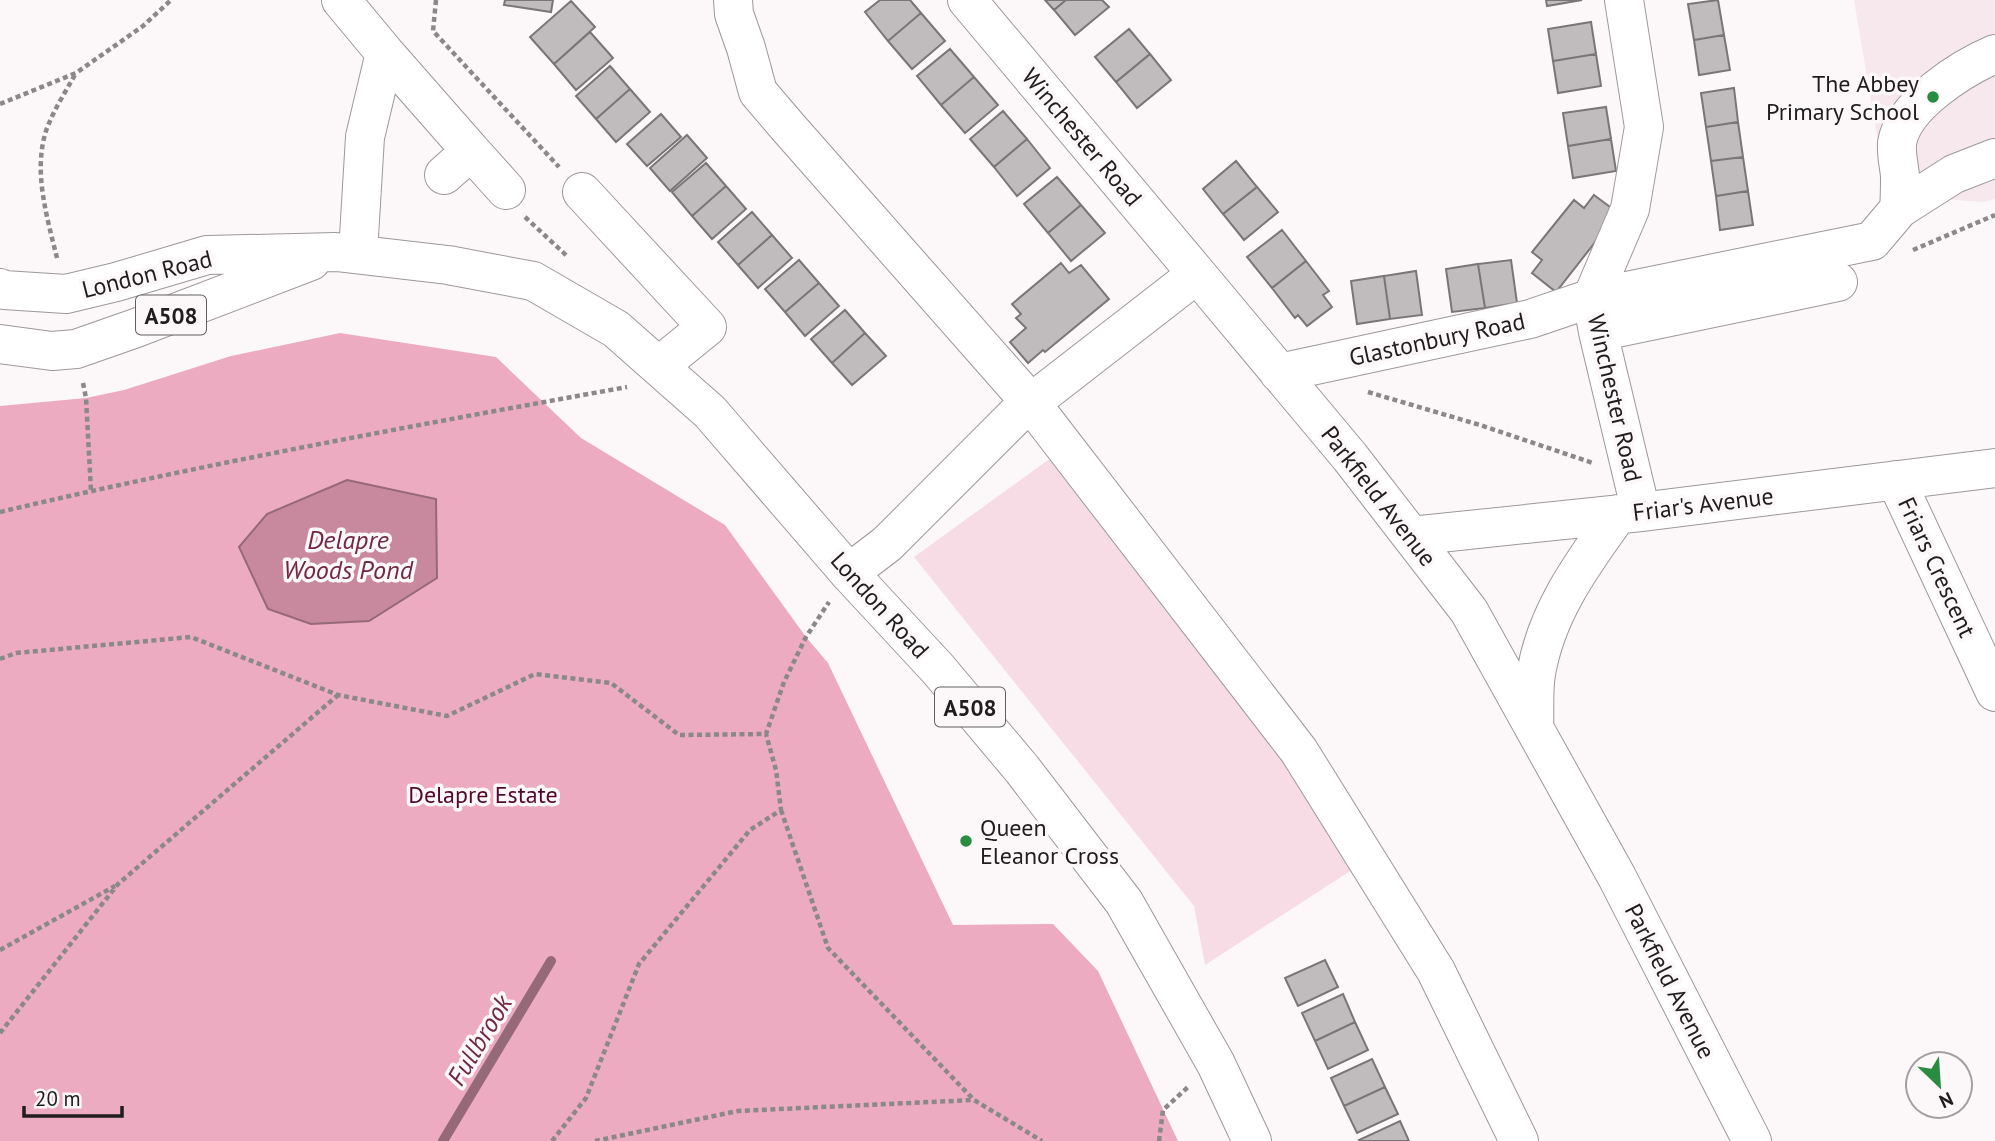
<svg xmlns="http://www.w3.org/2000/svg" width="1995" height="1141" viewBox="0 0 1995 1141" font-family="'PT Sans',sans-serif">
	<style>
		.built { fill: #f6e8ec }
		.green { fill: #f7dce5 }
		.forest { fill: #ecabc1 }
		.water { fill: #c8899e; stroke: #956978; stroke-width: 2 }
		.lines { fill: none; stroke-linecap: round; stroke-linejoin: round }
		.stream { stroke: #956978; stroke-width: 10 }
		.building { fill: #c0bbbd; stroke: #7a7677; stroke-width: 2 }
		.minor-casing { stroke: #9d989a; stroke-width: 40 }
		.highway-casing { stroke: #9d989a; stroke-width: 40 }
		.path { stroke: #8b8889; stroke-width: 4.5; stroke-dasharray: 5 3.5; stroke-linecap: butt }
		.minor { stroke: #fff; stroke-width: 38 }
		.highway { stroke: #fff; stroke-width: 38 }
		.poi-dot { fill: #2a8c40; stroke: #fcf7f8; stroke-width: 2.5 }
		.labels { text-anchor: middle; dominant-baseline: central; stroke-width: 7; stroke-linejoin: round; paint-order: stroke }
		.shield { fill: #fcf7f8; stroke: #615e5f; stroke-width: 2 }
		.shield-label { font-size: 23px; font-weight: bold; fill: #1f1d1e }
		.poi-label { font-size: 24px; fill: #1f1d1e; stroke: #fcf7f8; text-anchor: end }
		.street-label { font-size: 24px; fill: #1f1d1e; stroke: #fcf7f8 }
		.park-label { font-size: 24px; fill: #53072d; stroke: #fcf7f8 }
		.water-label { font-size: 26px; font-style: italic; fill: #722747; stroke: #fcf7f8 }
	</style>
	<rect width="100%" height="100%" fill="#fcf7f8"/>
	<path class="built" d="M1854 0H1995V199L1983 202 1887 195Z"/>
	<path class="green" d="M1059 452 1361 864 1205 965 1194 906 914 557Z"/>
	<path class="forest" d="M340 333 496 357 581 438 725 525 806 637 828 663 953 925 1053 924 1098 971 1178 1141H0V406L86 398 124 390 231 356Z"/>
	<path class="water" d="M347 480 436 499 437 578 369 621 311 624 268 609 239 547 267 514Z"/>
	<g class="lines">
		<path class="stream" d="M443 1141 551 961"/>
	</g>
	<path class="building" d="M505 0H553L551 12 504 5Z
		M880 0H910L921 13 888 41 865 12Z
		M1045 0H1066L1054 10Z
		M1066 0H1102L1109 7 1075 35 1054 10Z
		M1546 0H1582L1547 6Z
		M1718 0 1724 35 1694 40 1688 4Z
		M571 1 595 27 554 64 530 37Z
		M921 13 945 41 912 69 888 41Z
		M1591 22 1596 54 1553 61 1548 29Z
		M1129 29 1150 54 1116 82 1095 57Z
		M590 32 613 58 576 90 554 64Z
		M1724 35 1730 70 1699 75 1694 40Z
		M950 49 974 77 941 105 917 76Z
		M1150 54 1171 80 1137 108 1116 82Z
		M1596 54 1601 86 1558 93 1553 61Z
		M610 66 630 89 596 119 576 96Z
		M974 77 998 105 965 133 941 105Z
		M1734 88 1738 122 1706 127 1701 93Z
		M630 89 650 112 616 142 596 119Z
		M1606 107 1611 139 1568 146 1563 113Z
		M1003 111 1027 139 994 167 970 139Z
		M661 114 681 137 647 166 627 144Z
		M1738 122 1743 157 1711 161 1706 127Z
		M687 135 707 158 670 191 650 168Z
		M1027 139 1050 168 1017 196 994 167Z
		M1611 139 1616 171 1573 178 1568 146Z
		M1743 157 1748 191 1716 196 1711 161Z
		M1236 161 1257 187 1223 214 1203 189Z
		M706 163 726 186 692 216 672 192Z
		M1057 177 1081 205 1048 233 1024 204Z
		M726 186 746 209 712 239 692 216Z
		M1257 187 1278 212 1244 240 1223 214Z
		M1748 191 1753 225 1720 230 1716 196Z
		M1594 195 1618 213 1556 292 1532 273 1542 260 1532 252 1574 200 1584 208Z
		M1081 205 1105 233 1071 261 1048 233Z
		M752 212 772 235 738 265 718 242Z
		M1282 230 1306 261 1272 288 1247 257Z
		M772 235 792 258 758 288 738 265Z
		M799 260 819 283 785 312 765 289Z
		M1511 260 1517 303 1485 308 1478 264Z
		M1306 261 1329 291 1323 295 1332 307 1307 326 1298 315 1295 318 1272 288Z
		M1061 263 1069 273 1081 265 1109 299 1045 352 1043 350 1028 363 1010 342 1026 328 1016 318 1021 314 1012 304Z
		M1478 264 1485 308 1452 312 1446 269Z
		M1416 271 1422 315 1390 319 1384 276Z
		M1384 276 1390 319 1357 324 1351 281Z
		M819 283 839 306 805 336 785 312Z
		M845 310 865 333 832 363 811 339Z
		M865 333 886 356 852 385 832 363Z
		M1325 960 1338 987 1298 1006 1285 978Z
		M1343 994 1355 1022 1315 1041 1302 1013Z
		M1355 1022 1368 1050 1328 1069 1315 1041Z
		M1372 1059 1385 1087 1344 1106 1331 1078Z
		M1385 1087 1398 1114 1357 1133 1344 1106Z
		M1400 1121 1409 1141H1360L1359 1140Z"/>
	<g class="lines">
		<g class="minor-casing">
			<path id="minor" d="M341 0 385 53 471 151
				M733 0 734 14 746 48 758 92 787 126 1031 403 1299 751 1436 971 1519 1141
				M967 0 1197 274
				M1624 0 1644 127 1630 209 1592 298 1598 332 1641 512
				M444 175 471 151 506 190
				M582 192 707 327 659 366
				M1899 209C1900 198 1900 187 1900 176 1899 165 1896 154 1897 143 1903 105 1962 68 1995 54
				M358 253 365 137 385 53
				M1598 332 1838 282
				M1279 373 1530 319 1592 298 1872 241 1899 209 1954 174 1995 158
				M1896 480 1995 692
				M1411 536 1641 512 1995 468
				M849 573 887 544 1018 413 1197 274 1350 457 1469 611 1617 877 1752 1141
				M1534 728C1535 711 1533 691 1536 674 1546 612 1583 563 1618 514"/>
		</g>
		<g class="highway-casing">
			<path id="highway" d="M0 288 4 290 66 294 116 282 207 255 336 252 448 265 533 281 616 329 710 412 849 573 938 669 1022 769 1124 902 1216 1064 1252 1141
				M0 344 52 351 76 349 136 328 311 261"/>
		</g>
		<path class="path" d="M436 0 433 31 559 167
			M0 104 76 73 143 26 171 0
			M525 217 567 256
			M1913 250 1995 215
			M57 258C47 217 33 172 46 131 53 111 66 91 76 73
			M83 383 86 398 91 491
			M1368 392 1480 425 1593 463
			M0 512C208 463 417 425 627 387
			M0 659 16 653 191 637 338 695 447 716 535 674 611 683 679 735 766 734 784 682 806 637 829 602
			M781 810 828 948 974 1100 1042 1141
			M0 950 115 886
			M0 1033 118 884 338 695
			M552 1141 586 1098 639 964 750 830 781 810 776 770 766 734
			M595 1141 738 1111 973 1100
			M1159 1141 1163 1110 1188 1087"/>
		<use href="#minor" class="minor"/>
		<use href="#highway" class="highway"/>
	</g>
	<g class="poi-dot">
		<circle cx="1933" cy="97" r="7"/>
		<circle cx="966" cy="841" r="7"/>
	</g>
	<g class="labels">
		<g class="shield">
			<rect x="136" y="295.5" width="70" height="39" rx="5"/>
			<rect x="935" y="687.5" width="70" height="39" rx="5"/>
		</g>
		<g class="shield-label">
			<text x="171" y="315">A508</text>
			<text x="970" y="707">A508</text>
		</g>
		<g class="poi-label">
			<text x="1919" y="83">The Abbey<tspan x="1919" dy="28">Primary School</tspan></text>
			<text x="980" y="827" text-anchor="start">Queen<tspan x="980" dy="28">Eleanor Cross</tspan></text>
		</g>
		<g class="street-label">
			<text transform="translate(1082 137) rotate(50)">Winchester Road</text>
			<text transform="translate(147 274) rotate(-14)">London Road</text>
			<text transform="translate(1437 339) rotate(-12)">Glastonbury Road</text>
			<text transform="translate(1615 398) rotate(77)">Winchester Road</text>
			<text transform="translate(1379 496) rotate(52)">Parkfield Avenue</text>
			<text transform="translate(1703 504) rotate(-7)">Friar's Avenue</text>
			<text transform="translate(1937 567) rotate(65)">Friars Crescent</text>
			<text transform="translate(880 605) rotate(48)">London Road</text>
			<text transform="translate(1670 981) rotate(63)">Parkfield Avenue</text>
		</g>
		<g class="park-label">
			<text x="483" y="794">Delapre Estate</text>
		</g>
		<g class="water-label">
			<text x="348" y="539">Delapre<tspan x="348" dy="30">Woods Pond</tspan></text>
			<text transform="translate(479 1040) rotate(-59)">Fullbrook</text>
		</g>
	</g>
	<g transform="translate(1939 1085) rotate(155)"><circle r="33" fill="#fcf7f8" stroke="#a4a0a1" stroke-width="2"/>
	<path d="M0-5L12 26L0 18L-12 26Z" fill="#2a8c40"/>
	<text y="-10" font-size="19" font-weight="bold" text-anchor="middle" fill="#1f1d1e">N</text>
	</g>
	<path d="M24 1106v10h98v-10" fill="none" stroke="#1f1d1e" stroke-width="3.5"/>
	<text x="35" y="1106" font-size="21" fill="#1f1d1e" stroke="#fcf7f8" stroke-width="5" paint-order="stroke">20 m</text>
</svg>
